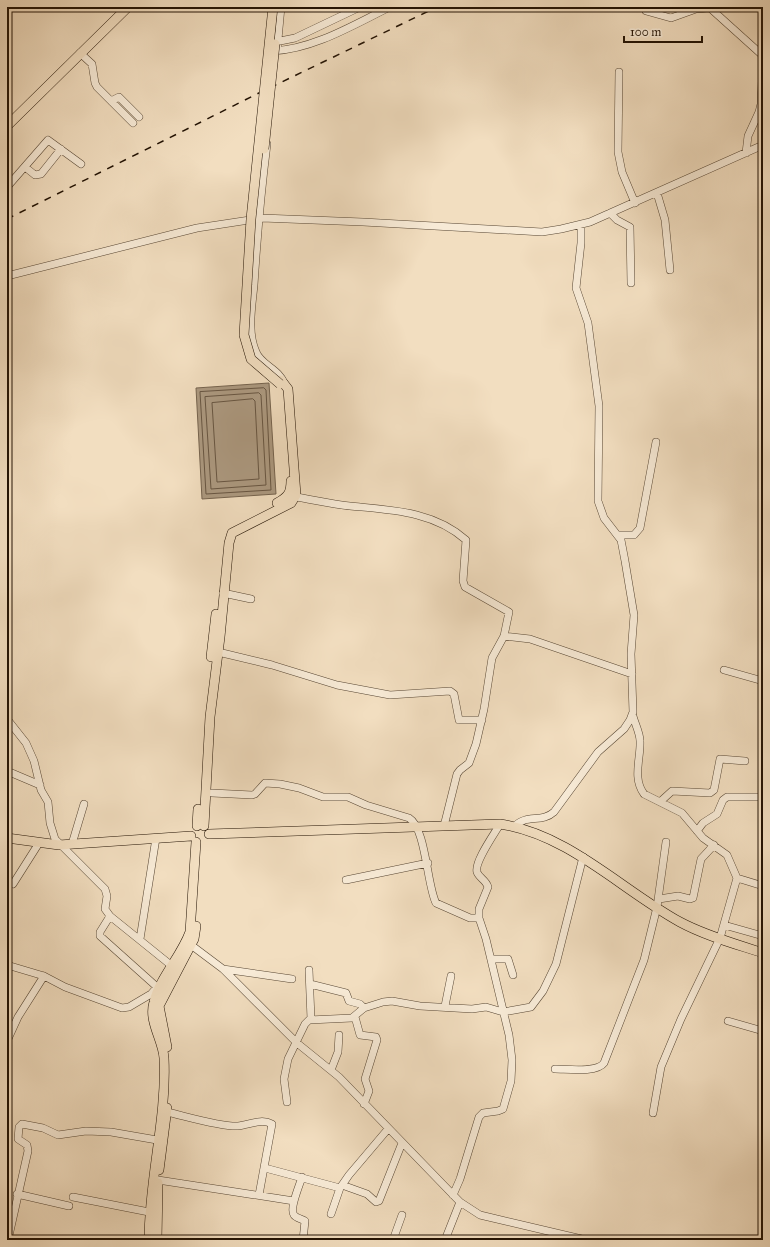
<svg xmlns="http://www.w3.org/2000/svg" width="770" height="1247" viewBox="0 0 770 1247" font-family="'IM FELL Great Primer',serif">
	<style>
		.water { fill: #ac9980; stroke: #75634e }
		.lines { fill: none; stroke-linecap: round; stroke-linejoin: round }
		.shore { stroke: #685642; stroke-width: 1 }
		.minor-casing { stroke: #574633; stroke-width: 8 }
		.major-casing { stroke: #231304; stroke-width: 10 }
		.minor { stroke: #f7ead6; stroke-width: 7 }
		.major { stroke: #f2dec0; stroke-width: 9 }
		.rail { stroke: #231304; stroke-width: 1.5; stroke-dasharray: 7 7; stroke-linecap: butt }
		.major-bridge-casing { stroke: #231304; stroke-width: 10; stroke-linecap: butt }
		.major-bridge { stroke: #f2dec0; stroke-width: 9 }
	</style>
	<rect width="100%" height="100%" fill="#f2dec0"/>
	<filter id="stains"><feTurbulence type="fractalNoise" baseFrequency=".005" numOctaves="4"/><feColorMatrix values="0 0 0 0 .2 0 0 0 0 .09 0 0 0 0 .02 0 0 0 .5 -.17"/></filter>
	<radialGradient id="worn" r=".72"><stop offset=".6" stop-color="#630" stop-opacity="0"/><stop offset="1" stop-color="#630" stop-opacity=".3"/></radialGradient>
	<path class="water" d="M269 383 276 494 202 499 196 388Z"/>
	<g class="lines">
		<path class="shore" d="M264 388 266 390 271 490 206 494 200 392Z
			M259 393 261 395 266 485 211 489 205 397Z
			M253 399 255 401 259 479 217 482 212 403Z"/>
		<g class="minor-casing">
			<path id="minor" d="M646 11 671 18 696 9 710 8 761 54 763 59 761 104 759 112 748 136 746 153
				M275 42 295 38 360 7
				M277 50 281 7
				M273 51C314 49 353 25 390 7
				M80 53 92 64 95 83 97 87 133 123
				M619 72 618 152 622 172 635 203
				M111 101 119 97 139 117
				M267 144C261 191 257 238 254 285 252 306 247 332 256 352 261 365 279 369 284 383
				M25 167 35 175 41 174 61 149
				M7 187 48 140 81 164
				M657 193 665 220 670 270
				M610 213 617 220 630 227 631 283
				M7 276 197 228 262 218 363 222 542 232 561 229 590 222 763 145
				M296 497C314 500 332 504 350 506 391 510 434 511 466 540L463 581 465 587 509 612 504 636 492 658 484 709 476 744 469 763 460 770 457 774 444 826
				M618 535H634L640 528 656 442
				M223 593 251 599
				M504 636 530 639 632 674
				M218 652 272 665 337 685 390 695 450 691 454 694 459 720H482
				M724 670 763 681
				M633 716C635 724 640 733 640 741 641 758 632 778 644 794L682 813 703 838 727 855 737 878 720 938 681 1019 661 1067 653 1113
				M7 719 26 743 34 761 41 790 48 802 50 823 55 839 105 889 107 896 105 909 110 916 172 966
				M7 771 40 785
				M212 793 252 795 255 794 265 783 280 784 299 788 323 797H348L366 805 409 818C426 828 427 886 436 903L470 918H479
				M661 801 672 791 710 793 714 790 720 759 745 761
				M515 826C526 814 542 823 554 812L598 752 624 729 630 720 633 712 631 654 634 615 625 561 621 540 604 518 598 501 599 406 588 323 576 288 581 243V225
				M697 831 703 823 717 814 723 800 727 797H763
				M72 844 84 804
				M737 878 763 886
				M346 880 428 863
				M13 884 39 843
				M659 899 678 896 690 899 693 898 701 859 714 845
				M724 925 763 936
				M140 939 156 838
				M191 945 223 969 297 1043 339 1077 460 1202 480 1215 586 1240
				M491 959H508L513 975
				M7 965 44 976 65 987 122 1008 129 1007 151 994 157 987 100 936V932L110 916
				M223 969 292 979
				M309 970 311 1019
				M310 984 346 993 349 1001 360 1004 364 1008
				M445 1006 451 976
				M355 1017 360 1035 376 1037 377 1040 365 1079 369 1091 364 1104
				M728 1021 763 1031
				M7 1041 18 1017 44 976
				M555 1069C567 1069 597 1073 604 1063L644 960 657 907 666 842
				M331 1070 338 1052 339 1035
				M287 1102 284 1079 288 1059 305 1024 309 1020 352 1018 364 1008 383 1002 392 1001 420 1006 472 1009 486 1007 503 1012 531 1007 543 991 556 964 583 857
				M167 1112C185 1116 221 1127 238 1126 249 1125 261 1118 272 1124L259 1195
				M265 1168 340 1188
				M302 1177C300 1184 289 1209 294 1215 296 1218 302 1219 305 1221L303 1240
				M158 1180 294 1201
				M342 1185 367 1194 376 1202 379 1201 402 1143
				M17 1194 69 1206
				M453 1195 460 1179 479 1117 483 1113 498 1111 503 1109 511 1081 512 1060 509 1035 486 939 479 918V909L488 887C486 880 479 878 477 872 474 862 495 833 500 824
				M73 1197 149 1212
				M331 1214 340 1188 349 1175 388 1129
				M8 1240 28 1151 27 1145 18 1139 19 1127 22 1124 43 1128 58 1135 86 1131 111 1132 157 1140
				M393 1240 402 1215
				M445 1240 460 1202"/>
		</g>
		<g class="major-casing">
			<path id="major" d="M7 126 128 7
				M277 503C288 497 291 493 291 481
				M211 657 216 614
				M197 826 198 809
				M204 826 210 717 220 637 229 543 232 533 291 503 296 495 288 389 281 380
				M209 834 500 824C570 835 620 889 680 922 706 936 736 944 763 953
				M7 838 59 845 191 836
				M167 1047 159 1006 194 939 196 926
				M159 1170 167 1108
				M149 1240C149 1179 167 1118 164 1058 163 1040 148 1021 154 1002 160 977 181 957 190 932L196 842
				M157 1240 158 1183"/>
		</g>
		<use href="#minor" class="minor"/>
		<use href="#major" class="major"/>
		<path class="rail" d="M7 219 261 92 437 7"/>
		<g class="major-bridge-casing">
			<path id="major-bridge" d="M273 7 251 219 244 335 251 359 280 384
				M264 149 275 44"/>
		</g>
		<use href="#major-bridge" class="major-bridge"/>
	</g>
	<rect width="770" height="1247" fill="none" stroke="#f2dec0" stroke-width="24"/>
	<rect x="8" y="8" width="754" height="1231" fill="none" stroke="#231304" stroke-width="2"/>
	<rect x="12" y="12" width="746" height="1223" fill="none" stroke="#231304"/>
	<path d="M624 36v6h78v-6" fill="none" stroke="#231304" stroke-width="2"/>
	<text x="630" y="36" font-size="12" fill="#231304" stroke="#f7ead6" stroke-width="3" paint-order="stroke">100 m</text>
	<rect width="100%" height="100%" filter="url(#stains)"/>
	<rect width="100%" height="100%" fill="url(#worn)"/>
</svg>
